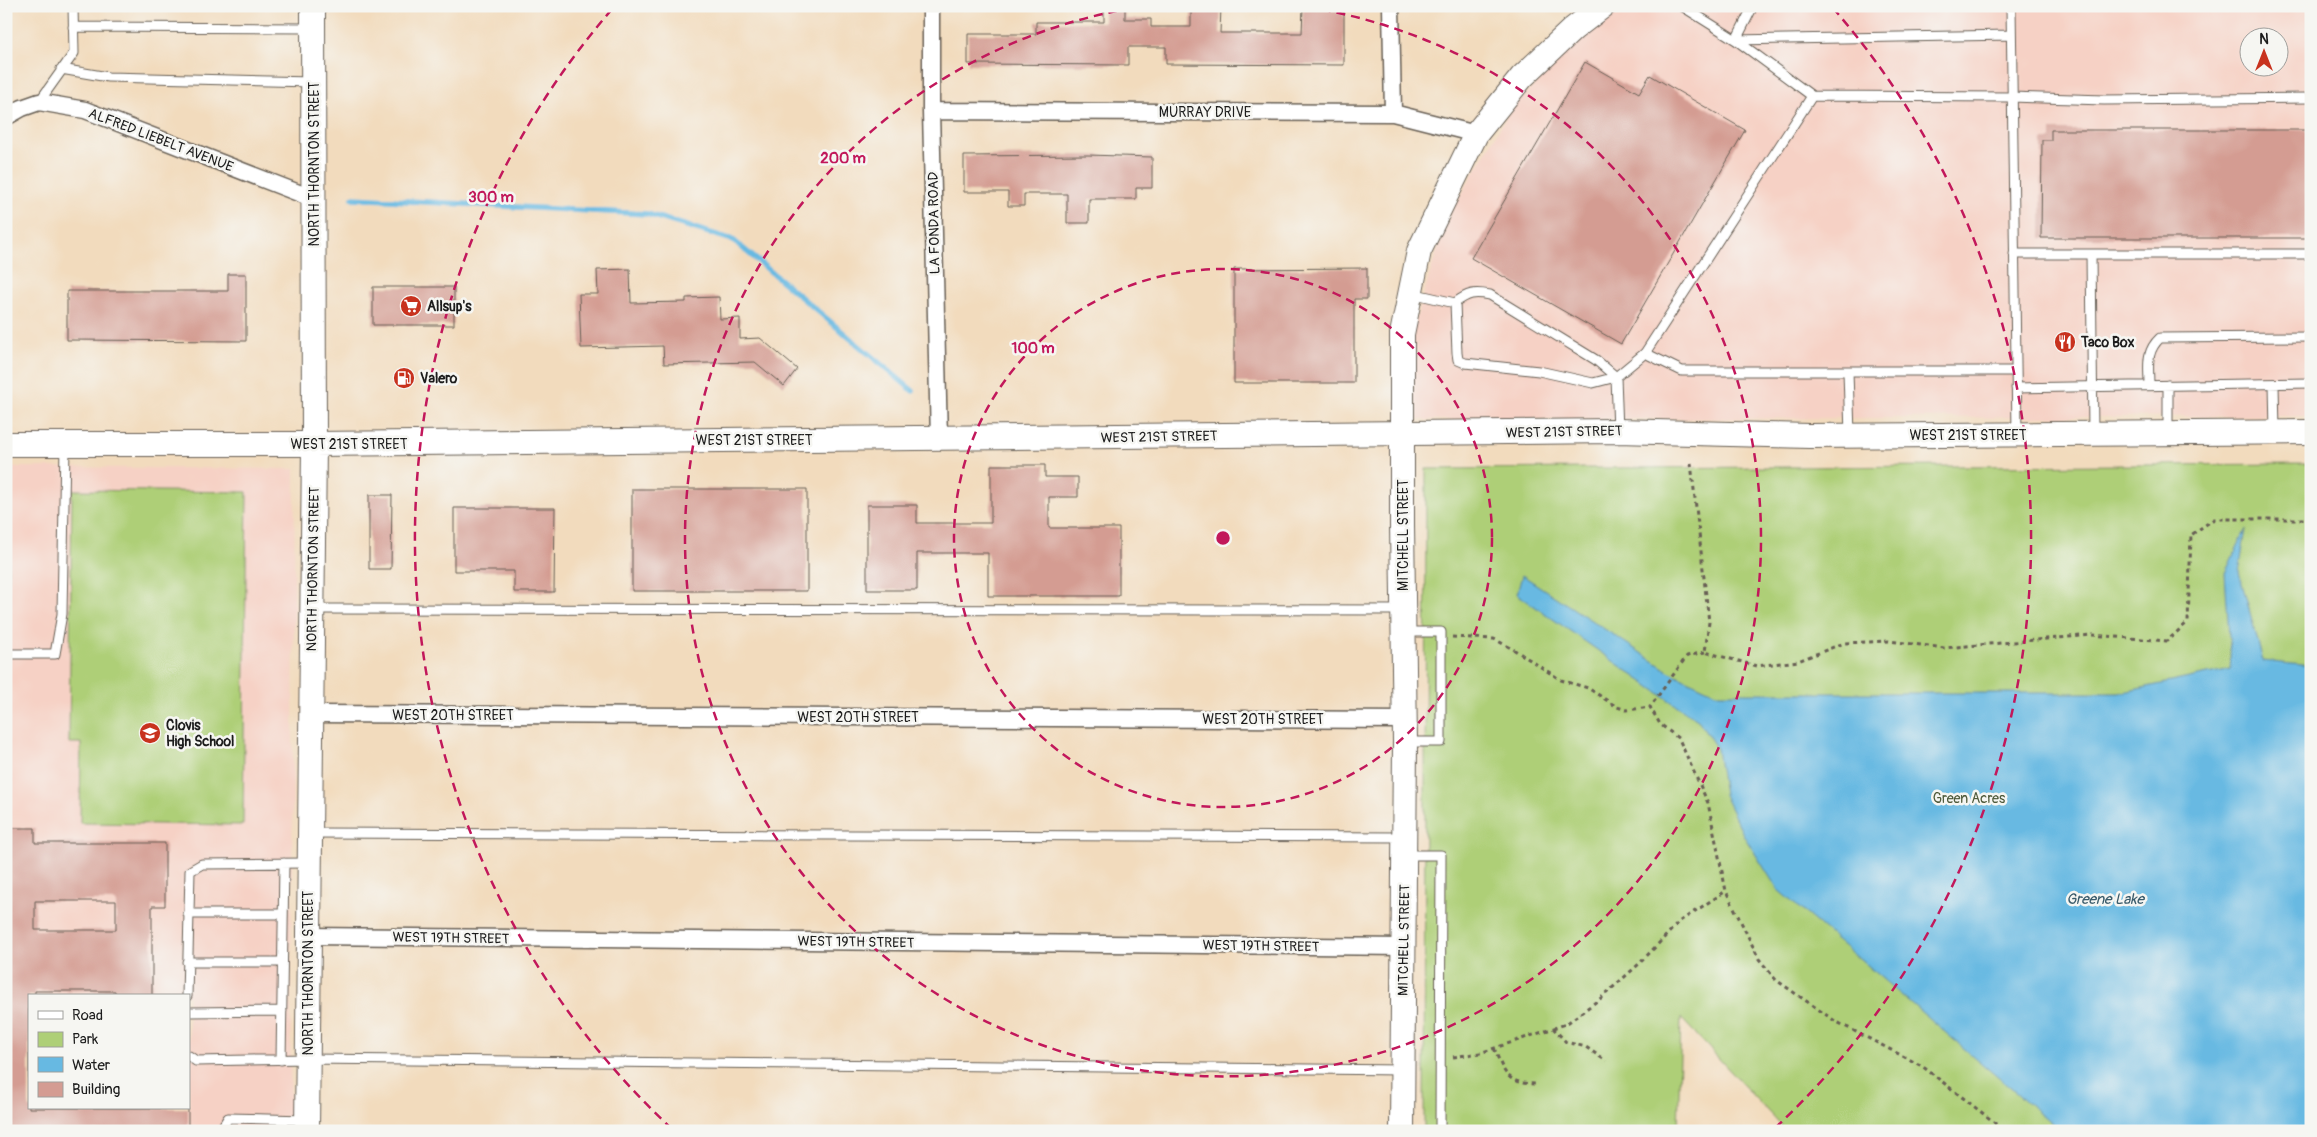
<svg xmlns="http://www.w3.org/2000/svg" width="2317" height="1137" viewBox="0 0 2317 1137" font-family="Pangolin,sans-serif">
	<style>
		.built { fill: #f6d1c5; fill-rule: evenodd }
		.green { fill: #aecf77; stroke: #65764a }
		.water { fill: #67b9e2; stroke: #426a7f }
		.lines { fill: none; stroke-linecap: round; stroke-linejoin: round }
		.stream { stroke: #67b9e2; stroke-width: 5.5 }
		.building { fill: #d49c92; fill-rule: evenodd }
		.lane-casing { stroke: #675f54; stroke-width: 11 }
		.street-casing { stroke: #675f54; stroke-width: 19 }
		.secondary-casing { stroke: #675f54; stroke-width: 26 }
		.path { stroke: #675f54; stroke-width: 3; stroke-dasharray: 4 4; stroke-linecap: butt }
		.lane { stroke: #fff; stroke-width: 9 }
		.street { stroke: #fff; stroke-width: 16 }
		.secondary { stroke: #fff; stroke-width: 24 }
		.ring { fill: none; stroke: #c2185b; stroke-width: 2.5; stroke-dasharray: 9 6 }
		.labels { text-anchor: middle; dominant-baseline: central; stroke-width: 5; stroke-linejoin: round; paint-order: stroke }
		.street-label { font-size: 14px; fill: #1c1c1c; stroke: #f6f6f2 }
		.poi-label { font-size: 14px; font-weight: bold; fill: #1c1c1c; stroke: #f6f6f2; text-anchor: start }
		.park-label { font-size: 14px; fill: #4f5b3c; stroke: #f6f6f2 }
		.water-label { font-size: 15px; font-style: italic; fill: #3a5b6b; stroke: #f6f6f2 }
		.centre { fill: #c2185b; stroke: #f6f6f2; stroke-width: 2.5 }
		.ring-label { font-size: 15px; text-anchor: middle; font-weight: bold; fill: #c2185b; stroke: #f6f6f2; stroke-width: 5; stroke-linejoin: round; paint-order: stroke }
	</style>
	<rect width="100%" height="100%" fill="#f6f6f2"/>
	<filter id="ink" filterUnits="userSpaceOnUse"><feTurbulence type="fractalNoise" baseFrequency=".02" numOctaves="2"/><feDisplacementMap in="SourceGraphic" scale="10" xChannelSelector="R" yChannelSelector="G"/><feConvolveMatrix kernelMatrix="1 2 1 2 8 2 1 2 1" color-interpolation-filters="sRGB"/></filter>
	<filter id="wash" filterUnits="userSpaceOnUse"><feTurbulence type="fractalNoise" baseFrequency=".0096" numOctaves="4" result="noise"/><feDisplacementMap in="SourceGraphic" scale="20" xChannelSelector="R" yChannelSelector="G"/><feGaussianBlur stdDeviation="1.12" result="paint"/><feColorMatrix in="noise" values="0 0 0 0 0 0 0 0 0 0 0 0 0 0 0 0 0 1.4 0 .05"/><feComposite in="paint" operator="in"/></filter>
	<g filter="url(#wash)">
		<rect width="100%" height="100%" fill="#f2dbbd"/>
		<path class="built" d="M1619 6H2311V416L1411 420 1412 331 1447 219 1511 109 1597 22ZM2250 38H2280V68H2250Z
			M6 467 295 469 290 1131H6ZM29 996H189V1108H29Z"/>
		<path class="green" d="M2311 464V1131H1786L1681 1018 1678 1131H1424L1426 469Z
			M6 480H8V581H6Z
			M72 490 247 492 243 825 80 823 81 743H69Z"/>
		<path class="water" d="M2246 529 2239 572 2263 661 2311 666V1131H2061L1778 890 1744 836 1724 795 1717 749 1699 721 1517 594 1522 575 1670 672 1715 693H2119L2231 669 2225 573Z"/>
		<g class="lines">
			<path class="stream" d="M353 198 647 214 733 240 913 391"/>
		</g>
		<g id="blocks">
			<path class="building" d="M1104 6H1125V19H1151V27H1191V6H1221L1220 33H1302L1303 7 1344 8V65L1166 64V47H1128V65L968 64V34H1036V22H1104Z
				M1585 62 1639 93 1650 75 1745 130 1621 344 1471 258Z
				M2051 130H2311V238H2041L2042 140H2051Z
				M1088 155 1152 157V188H1136V199H1089V223H1067V194H1024V206H1008V192H964V156Z
				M1367 268V299H1354V383H1234V269Z
				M630 269 631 303 686 302V298L719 297 720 319 740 318V339L760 338 797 369 784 386 755 362 664 364 663 346 581 348 579 294H598L597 270Z
				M228 274H246V341L67 340V291H228Z
				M373 287H454V325H373Z
				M991 465H1045V477H1078V497H1049V528H1119V596H988V553H917V590H867V505H917V523H991Z
				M632 489H807V591H632Z
				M369 495H392L391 569H369Z
				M454 508H555L554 592H514V571H454Z
				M6 828H35V843H165V906H152V996H115V991H35V996H29V1108H188V1131H6ZM35 901H116V930H35Z"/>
		</g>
	</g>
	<g filter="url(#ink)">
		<use href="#blocks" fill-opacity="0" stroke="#675f54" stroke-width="1"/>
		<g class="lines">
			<g class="lane-casing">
				<path id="lane" d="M1682 6 1736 40 1812 96 2012 97 2104 100 2311 98
					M1753 6 1736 40 2011 35
					M2011 6 2017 433
					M73 27 313 28
					M61 69 108 77 312 82
					M39 102 74 53 73 6
					M2014 254H2311
					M2091 254 2093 433
					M1411 293 1455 303
					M1645 353 1682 371H2016
					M1848 371 1850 435
					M2274 384 2275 431
					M2149 385C2149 366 2145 352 2160 338L2311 337
					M2168 385V432
					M2016 388 2311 383
					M1618 431 1616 377 1596 360 1490 295C1474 292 1468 293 1455 303L1457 353 1458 360 1465 363 1539 371 1593 383 1616 377 1645 353 1812 96
					M312 609 1402 610
					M1404 632H1441V742H1405
					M6 654H55L62 614 65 446
					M312 833 1404 837
					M1405 855H1441L1440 1131
					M188 914H283
					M187 962H282
					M187 996 190 871 202 864 309 863
					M189 1012 282 1011
					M189 1056 196 1061 307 1059 1402 1070
					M281 1060 284 863
					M220 1131 228 1118 306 1120"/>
			</g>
			<g class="street-casing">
				<path id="street" d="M931 6V111L939 439
					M1391 6 1393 113
					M931 111 1393 113 1476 134
					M6 117 22 108 39 102 85 110 314 199
					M311 714 1405 720
					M307 936 1404 947"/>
			</g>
			<g class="secondary-casing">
				<path id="secondary" d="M6 444H314L1618 431 1809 436 2311 432
					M307 1131 314 444 313 6
					M1402 1131 1405 742 1402 524V334L1419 251 1476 134 1522 77 1573 29 1603 6"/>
			</g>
			<path class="path" d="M1691 463 1709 622 1705 652 1757 666 1798 661 1844 643 1889 641 1944 648 2092 635 2167 641 2188 622 2191 535 2214 519H2311
				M1452 637 1494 639 1513 649 1561 680 1588 688 1617 707 1627 710 1650 707
				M1705 652 1687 656 1650 707 1660 724 1679 739 1708 803 1726 891 1759 959 1776 980 1835 1021 1922 1066 1994 1122 2002 1131
				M1553 1028 1566 1042 1586 1047 1606 1061
				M1494 1048C1504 1072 1506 1084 1536 1084
				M1453 1057 1480 1053 1566 1024 1601 998 1639 964 1680 921 1726 891"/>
			<use href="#lane" class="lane"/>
			<use href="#street" class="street"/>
			<use href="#secondary" class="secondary"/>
		</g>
	</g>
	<g class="ring">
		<circle cx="1223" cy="538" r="269"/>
		<path d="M1307 7A538 538 0 1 1 1139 7"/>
		<path d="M672 1129A808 808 0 0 1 613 8M1833 8A808 808 0 0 1 1774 1129"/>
	</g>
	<defs>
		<g id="supermarket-disc" transform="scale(1.125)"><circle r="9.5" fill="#c8321e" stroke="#f6f6f2"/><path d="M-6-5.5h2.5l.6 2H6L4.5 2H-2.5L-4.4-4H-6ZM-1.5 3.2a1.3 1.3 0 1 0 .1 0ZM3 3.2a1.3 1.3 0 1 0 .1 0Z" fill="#fff"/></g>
		<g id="restaurant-disc" transform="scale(1.125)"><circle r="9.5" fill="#c8321e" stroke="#f6f6f2"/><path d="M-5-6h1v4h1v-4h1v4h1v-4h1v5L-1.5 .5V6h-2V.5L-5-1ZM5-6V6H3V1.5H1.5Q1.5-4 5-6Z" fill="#fff"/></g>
		<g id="fuel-disc" transform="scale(1.125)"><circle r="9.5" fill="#c8321e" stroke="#f6f6f2"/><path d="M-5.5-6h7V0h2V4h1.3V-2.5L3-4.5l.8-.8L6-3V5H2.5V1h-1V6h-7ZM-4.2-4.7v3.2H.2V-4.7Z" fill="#fff"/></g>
		<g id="school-disc" transform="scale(1.125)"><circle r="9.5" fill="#c8321e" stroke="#f6f6f2"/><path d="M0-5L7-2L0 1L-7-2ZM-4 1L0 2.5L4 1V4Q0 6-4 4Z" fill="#fff"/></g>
	</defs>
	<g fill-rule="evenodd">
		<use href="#supermarket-disc" x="411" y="306"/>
		<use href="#restaurant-disc" x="2065" y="342"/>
		<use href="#fuel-disc" x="404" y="378"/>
		<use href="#school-disc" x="150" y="733"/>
	</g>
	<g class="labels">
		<g class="street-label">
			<text x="1205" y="112">MURRAY DRIVE</text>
			<text transform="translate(161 140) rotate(21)">ALFRED LIEBELT AVENUE</text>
			<text transform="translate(314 164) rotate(-90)">NORTH THORNTON STREET</text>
			<text transform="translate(934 223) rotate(-91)">LA FONDA ROAD</text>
			<text transform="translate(1564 432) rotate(-1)">WEST 21ST STREET</text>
			<text x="1968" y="435">WEST 21ST STREET</text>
			<text transform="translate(1159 437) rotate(-1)">WEST 21ST STREET</text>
			<text x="754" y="440">WEST 21ST STREET</text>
			<text x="349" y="444">WEST 21ST STREET</text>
			<text transform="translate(1403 535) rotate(-90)">MITCHELL STREET</text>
			<text transform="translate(313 569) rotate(-89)">NORTH THORNTON STREET</text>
			<text x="453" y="715">WEST 20TH STREET</text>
			<text x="858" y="717">WEST 20TH STREET</text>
			<text x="1263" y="719">WEST 20TH STREET</text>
			<text transform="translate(451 938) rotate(1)">WEST 19TH STREET</text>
			<text transform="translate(1404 940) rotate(-89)">MITCHELL STREET</text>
			<text transform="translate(856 942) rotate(1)">WEST 19TH STREET</text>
			<text transform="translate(1261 946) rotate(1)">WEST 19TH STREET</text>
			<text transform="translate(308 973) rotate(-90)">NORTH THORNTON STREET</text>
		</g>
		<g class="poi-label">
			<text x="427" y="306">Allsup's</text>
			<text x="2081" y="342">Taco Box</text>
			<text x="420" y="378">Valero</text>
			<text x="166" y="725">Clovis<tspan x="166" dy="16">High School</tspan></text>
		</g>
		<g class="park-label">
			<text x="1969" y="798">Green Acres</text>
		</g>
		<g class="water-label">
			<text x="2105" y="899">Greene Lake</text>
		</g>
	</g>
	<circle cx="1223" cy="538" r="8" class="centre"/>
	<g class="ring-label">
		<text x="843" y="163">200 m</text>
		<text x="491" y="202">300 m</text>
		<text x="1033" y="353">100 m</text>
	</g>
	<rect width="2317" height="1137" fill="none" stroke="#f6f6f2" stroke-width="25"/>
	<rect x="28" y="994" width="162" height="115" fill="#f6f6f2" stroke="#9f9f9c"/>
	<rect x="38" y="1011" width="25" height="8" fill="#ffffff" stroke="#9f9f9c"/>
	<text x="72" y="1020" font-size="15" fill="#1c1c1c">Road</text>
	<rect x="38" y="1032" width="25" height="15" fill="#aecf77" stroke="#9f9f9c"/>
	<text x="72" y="1044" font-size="15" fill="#1c1c1c">Park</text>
	<rect x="38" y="1057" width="25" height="15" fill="#67b9e2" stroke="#9f9f9c"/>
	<text x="72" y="1070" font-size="15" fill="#1c1c1c">Water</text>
	<rect x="38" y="1082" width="25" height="15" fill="#d49c92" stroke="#9f9f9c"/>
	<text x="72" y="1094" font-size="15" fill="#1c1c1c">Building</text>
	<g transform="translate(2264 52)"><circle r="24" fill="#f6f6f2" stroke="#9f9f9c"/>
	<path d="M0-4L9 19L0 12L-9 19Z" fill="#c8321e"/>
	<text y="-8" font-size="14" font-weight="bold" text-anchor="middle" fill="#1c1c1c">N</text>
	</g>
</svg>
